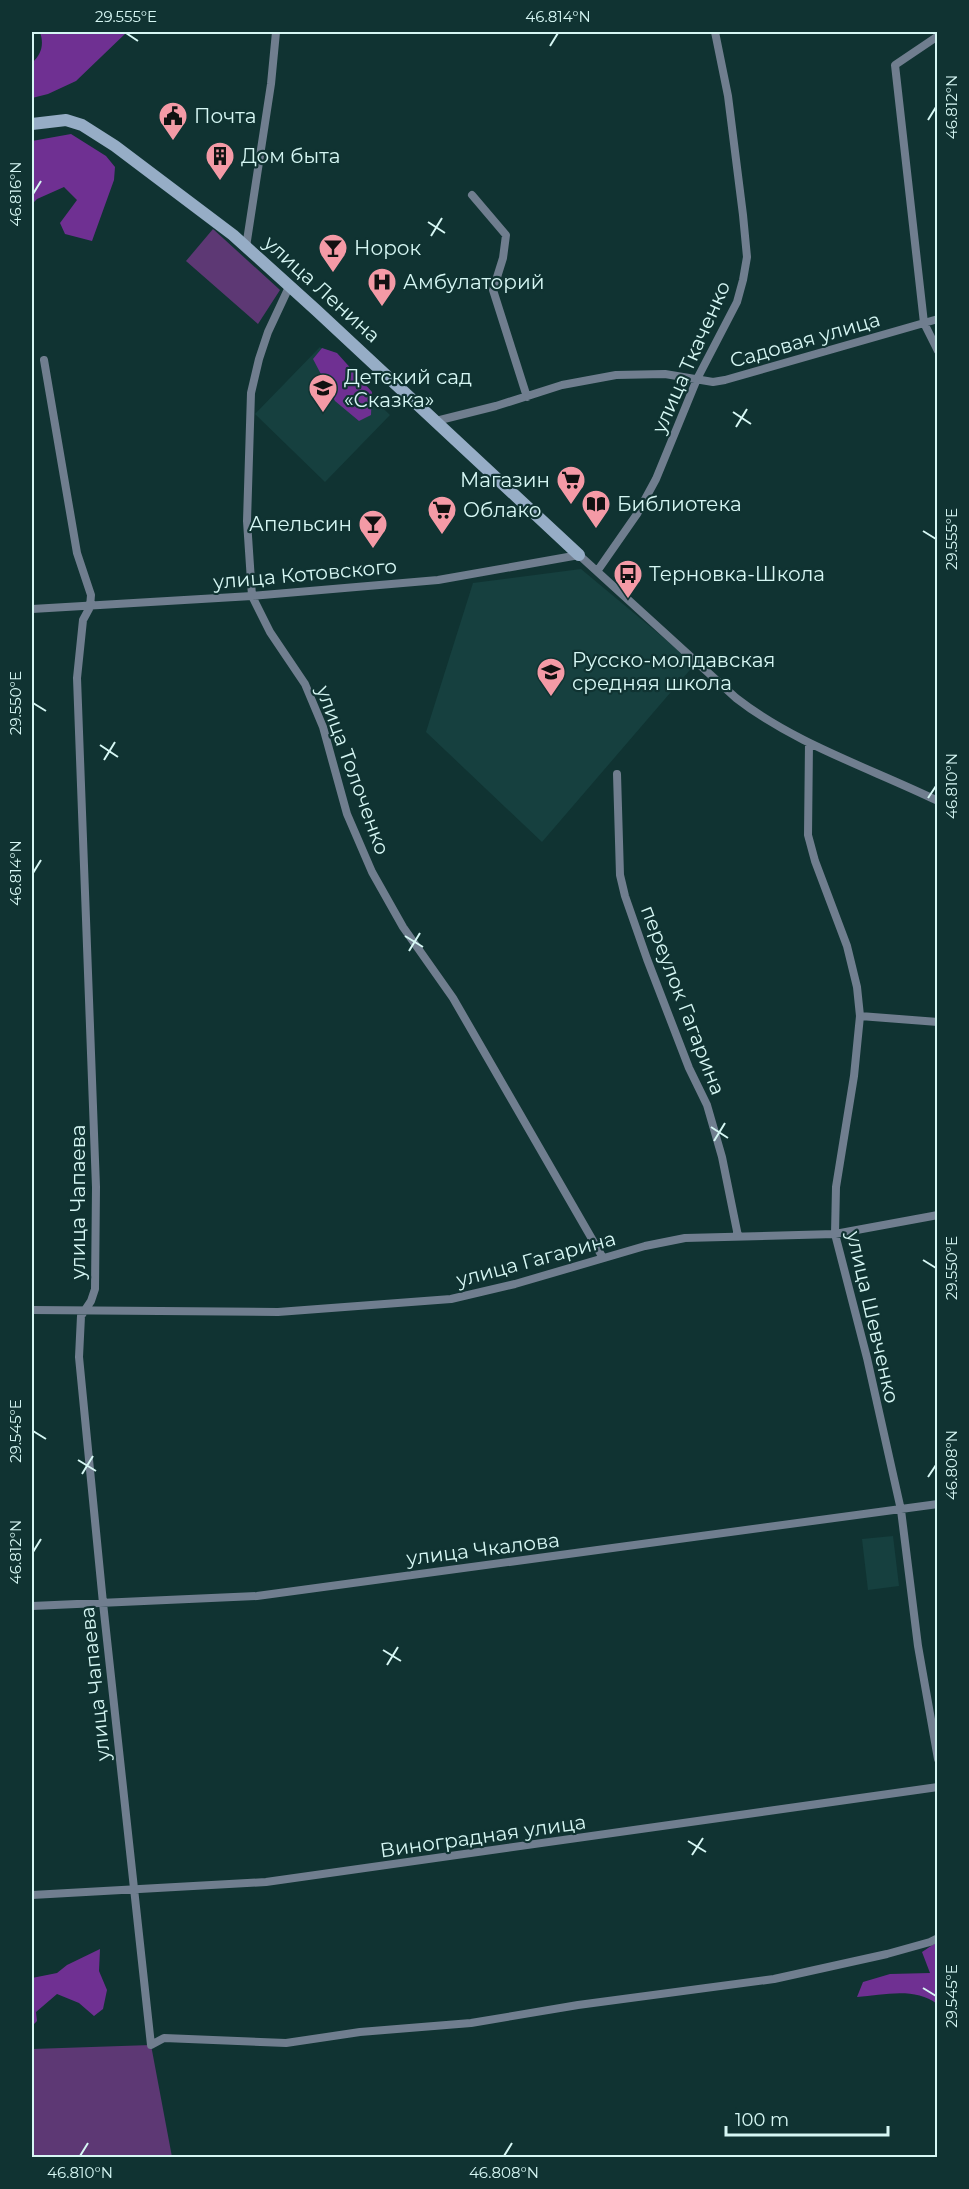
<svg xmlns="http://www.w3.org/2000/svg" width="969" height="2189" viewBox="0 0 969 2189" font-family="Montserrat,sans-serif">
	<style>
		.built { fill: #16403f }
		.green { fill: #5d3874 }
		.forest { fill: #6f3092 }
		.lines { fill: none; stroke-linecap: round; stroke-linejoin: round }
		.street { stroke: #707e8f; stroke-width: 8 }
		.secondary { stroke: #96adc6; stroke-width: 12 }
		.ticks { fill: none; stroke: #d6f7f4; stroke-width: 2 }
		.labels { text-anchor: middle; dominant-baseline: central; stroke-width: 4.5; stroke-linejoin: round; paint-order: stroke }
		.poi-label { font-size: 20px; fill: #d6f7f4; stroke: #103332; text-anchor: start }
		.street-label { font-size: 20px; fill: #d6f7f4; stroke: #103332 }
		.neatline { fill: none; stroke: #d6f7f4; stroke-width: 2 }
		.ticks-label { font-size: 15px; text-anchor: middle; fill: #d6f7f4 }
	</style>
	<rect width="100%" height="100%" fill="#103332"/>
	<path class="built" d="M320 347 390 415 325 482 255 414Z
		M581 569 695 664 542 842 426 732 473 583Z
		M893 1536 899 1586 868 1590 862 1539Z"/>
	<path class="green" d="M213 229 280 290 258 324 186 261Z
		M151 2045 172 2157H32V2049Z"/>
	<path class="forest" d="M40 32H127L76 81 48 94 32 98V63C42 54 44 44 40 32Z
		M71 134 106 156 115 167 114 180 92 241 65 234 60 223 77 200 64 187 37 199 32 204V141Z
		M322 348 337 353 372 392 371 415 359 421 335 401 313 359Z
		M937 1942V2004C915 1987 884 1995 857 1997L863 1982 890 1974 930 1973 922 1952Z
		M100 1949 99 1971 107 1990 103 2009 94 2016 79 2003 57 1994 36 2012 37 2021 32 2026V1978L57 1973 67 1965Z"/>
	<g class="lines">
		<path class="street" d="M938 36 895 65 924 323 938 351
			M472 195 506 235 503 258 493 290 527 397
			M246 247 271 84 276 32
			M289 287 268 332 259 359 251 393 247 521 252 596 270 632 305 684 323 727 347 814 372 872 403 927 453 998 603 1258
			M44 360 77 553 91 595 90 607 83 620 77 678 96 1187 95 1289 91 1301 81 1316 79 1357 103 1603 151 2045 164 2038 286 2043 360 2032 471 2023 578 2005 774 1979 887 1954 930 1942 938 1938
			M436 421 496 406 562 385 616 375 665 374 713 382 725 380 938 319
			M598 570 637 514 656 479 697 379 737 302 743 280 747 257 743 215 728 96 715 32
			M32 609 252 596 438 580 579 555 736 698C795 744 870 768 938 801
			M809 743 808 835 815 861 847 946 857 987 860 1016 854 1076 836 1187 835 1234 867 1358 901 1510 918 1646 938 1759
			M617 774 620 875 625 896 647 959 689 1068 707 1105 722 1157 738 1236
			M860 1016 938 1022
			M32 1310 278 1312 451 1299 515 1284 645 1246 685 1238 835 1234 938 1215
			M32 1606 257 1596 938 1504
			M32 1895 266 1882 938 1787"/>
		<path class="secondary" d="M32 124 66 120 82 125 115 146 233 235 316 310 579 555"/>
	</g>
	<path class="ticks" d="M126 33 138 41M550 46 558 33M928 120 936 107M33 194 41 181M428 222 445 233M431 236 442 218M733 412 751 424M736 427 747 409M923 531 936 539M33 703 46 711M100 745 118 757M104 760 115 742M928 798 936 786M33 873 41 860M405 936 423 947M409 951 420 933M711 1127 728 1138M714 1141 725 1123M923 1260 936 1268M33 1431 46 1439M78 1460 96 1471M82 1474 93 1456M928 1477 936 1465M33 1552 41 1539M383 1650 401 1661M387 1665 398 1647M688 1841 706 1852M692 1855 703 1838M923 1988 936 1996M80 2156 88 2143M504 2156 512 2143"/>
	<defs>
		<g id="civic-pin" transform="scale(1.5)"><path d="M0 17L-7.5 6A9.5 9.5 0 1 1 7.5 6Z" fill="#f49aa6" stroke="#103332"/><path d="M-.6-6.5H3V-4.5H.6V-3L4-1V1h2V6H-6V1h2V-1L-.6-3ZM-1.2 2.5V6h2.4V2.5Z" fill="#111"/></g>
		<g id="building-pin" transform="scale(1.5)"><path d="M0 17L-7.5 6A9.5 9.5 0 1 1 7.5 6Z" fill="#f49aa6" stroke="#103332"/><path d="M-4-6H4V6H1V3H-1V6H-4ZM-2.5-4.3h1.7v1.8h-1.7ZM.8-4.3h1.7v1.8H.8ZM-2.5-1h1.7V.8h-1.7ZM.8-1h1.7V.8H.8Z" fill="#111"/></g>
		<g id="bar-pin" transform="scale(1.5)"><path d="M0 17L-7.5 6A9.5 9.5 0 1 1 7.5 6Z" fill="#f49aa6" stroke="#103332"/><path d="M-6-5H6L.8 .8V4.5H3.5V6h-7V4.5H-.8V.8Z" fill="#111"/></g>
		<g id="hospital-pin" transform="scale(1.5)"><path d="M0 17L-7.5 6A9.5 9.5 0 1 1 7.5 6Z" fill="#f49aa6" stroke="#103332"/><path d="M-5-5h3v3.5h4V-5h3V5h-3V1.5h-4V5h-3Z" fill="#111"/></g>
		<g id="school-pin" transform="scale(1.5)"><path d="M0 17L-7.5 6A9.5 9.5 0 1 1 7.5 6Z" fill="#f49aa6" stroke="#103332"/><path d="M0-5L7-2L0 1L-7-2ZM-4 1L0 2.5L4 1V4Q0 6-4 4Z" fill="#111"/></g>
		<g id="supermarket-pin" transform="scale(1.5)"><path d="M0 17L-7.5 6A9.5 9.5 0 1 1 7.5 6Z" fill="#f49aa6" stroke="#103332"/><path d="M-6-5.5h2.5l.6 2H6L4.5 2H-2.5L-4.4-4H-6ZM-1.5 3.2a1.3 1.3 0 1 0 .1 0ZM3 3.2a1.3 1.3 0 1 0 .1 0Z" fill="#111"/></g>
		<g id="library-pin" transform="scale(1.5)"><path d="M0 17L-7.5 6A9.5 9.5 0 1 1 7.5 6Z" fill="#f49aa6" stroke="#103332"/><path d="M-6-4Q-3-5.5-.7-3.5V5Q-3 3-6 4ZM6-4Q3-5.5 .7-3.5V5Q3 3 6 4Z" fill="#111"/></g>
		<g id="bus-pin" transform="scale(1.5)"><path d="M0 17L-7.5 6A9.5 9.5 0 1 1 7.5 6Z" fill="#f49aa6" stroke="#103332"/><path d="M-5-6H5V4H4V6H2V4H-2V6H-4V4H-5ZM-3.5-4V0h7V-4ZM-3.5 1.2v1.5H-2V1.2ZM2 1.2v1.5H3.5V1.2Z" fill="#111"/></g>
	</defs>
	<g fill-rule="evenodd">
		<use href="#civic-pin" x="173" y="116"/>
		<use href="#building-pin" x="220" y="156"/>
		<use href="#bar-pin" x="333" y="248"/>
		<use href="#hospital-pin" x="382" y="282"/>
		<use href="#school-pin" x="323" y="388"/>
		<use href="#supermarket-pin" x="571" y="480"/>
		<use href="#library-pin" x="596" y="504"/>
		<use href="#supermarket-pin" x="442" y="510"/>
		<use href="#bar-pin" x="373" y="524"/>
		<use href="#bus-pin" x="628" y="574"/>
		<use href="#school-pin" x="551" y="672"/>
	</g>
	<g class="labels">
		<g class="poi-label">
			<text x="194" y="116">Почта</text>
			<text x="241" y="156">Дом быта</text>
			<text x="354" y="248">Норок</text>
			<text x="403" y="282">Амбулаторий</text>
			<text x="344" y="377">Детский сад<tspan x="344" dy="23">«Сказка»</tspan></text>
			<text x="550" y="480" text-anchor="end">Магазин</text>
			<text x="617" y="504">Библиотека</text>
			<text x="463" y="510">Облако</text>
			<text x="352" y="524" text-anchor="end">Апельсин</text>
			<text x="649" y="574">Терновка-Школа</text>
			<text x="572" y="660">Русско-молдавская<tspan x="572" dy="23">средняя школа</tspan></text>
		</g>
		<g class="street-label">
			<text transform="translate(322 289) rotate(42)">улица Ленина</text>
			<text transform="translate(805 340) rotate(-16)">Садовая улица</text>
			<text transform="translate(691 357) rotate(-66)">улица Ткаченко</text>
			<text transform="translate(305 574) rotate(-5)">улица Котовского</text>
			<text transform="translate(353 770) rotate(70)">улица Толоченко</text>
			<text transform="translate(683 1000) rotate(69)">переулок Гагарина</text>
			<text transform="translate(78 1202) rotate(-90)">улица Чапаева</text>
			<text transform="translate(536 1259) rotate(-15)">улица Гагарина</text>
			<text transform="translate(873 1317) rotate(77)">улица Шевченко</text>
			<text transform="translate(483 1549) rotate(-7)">улица Чкалова</text>
			<text transform="translate(95 1684) rotate(-96)">улица Чапаева</text>
			<text transform="translate(483 1836) rotate(-8)">Виноградная улица</text>
		</g>
	</g>
	<rect width="969" height="2189" fill="none" stroke="#103332" stroke-width="66"/>
	<path d="M726 2126v9h162v-9" fill="none" stroke="#d6f7f4" stroke-width="3"/>
	<text x="735" y="2126" font-size="18" fill="#d6f7f4" stroke="#103332" stroke-width="4.5" paint-order="stroke">100 m</text>
	<rect x="33" y="33" width="903" height="2123" class="neatline"/>
	<g class="ticks-label">
		<text x="126" y="22">29.555°E</text>
		<text x="558" y="22">46.814°N</text>
		<text transform="translate(952 107) rotate(-90)" y="5">46.812°N</text>
		<text transform="translate(16 194) rotate(-90)" y="5">46.816°N</text>
		<text transform="translate(952 539) rotate(-90)" y="5">29.555°E</text>
		<text transform="translate(16 703) rotate(-90)" y="5">29.550°E</text>
		<text transform="translate(952 786) rotate(-90)" y="5">46.810°N</text>
		<text transform="translate(16 873) rotate(-90)" y="5">46.814°N</text>
		<text transform="translate(952 1268) rotate(-90)" y="5">29.550°E</text>
		<text transform="translate(16 1431) rotate(-90)" y="5">29.545°E</text>
		<text transform="translate(952 1465) rotate(-90)" y="5">46.808°N</text>
		<text transform="translate(16 1552) rotate(-90)" y="5">46.812°N</text>
		<text transform="translate(952 1996) rotate(-90)" y="5">29.545°E</text>
		<text x="80" y="2178">46.810°N</text>
		<text x="504" y="2178">46.808°N</text>
	</g>
</svg>
